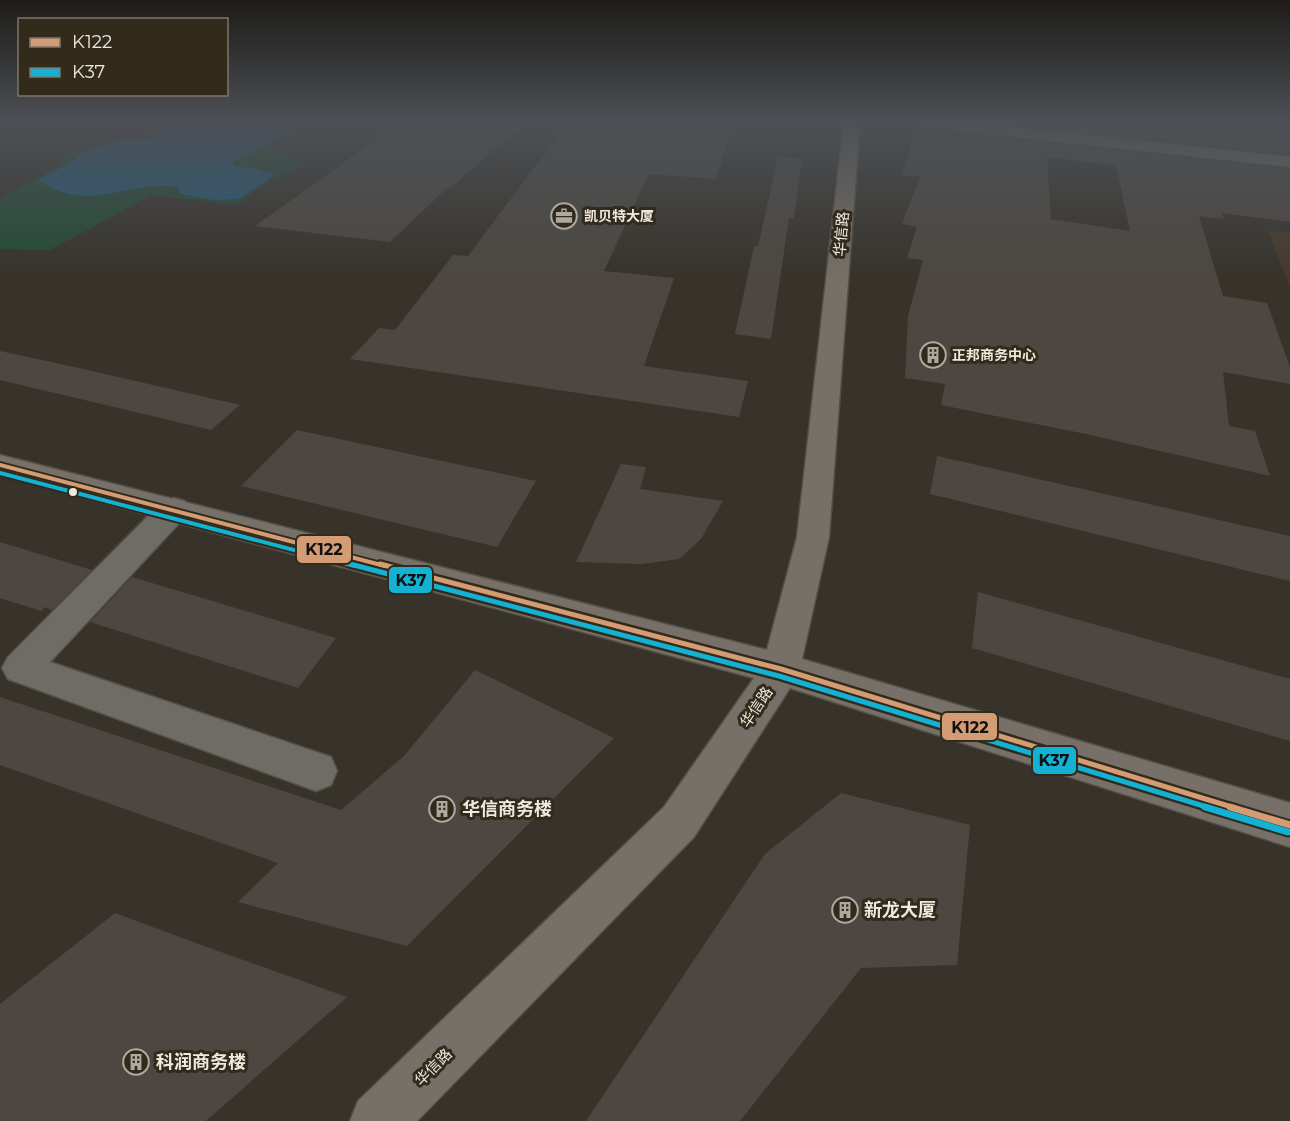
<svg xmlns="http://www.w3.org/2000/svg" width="1290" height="1121" viewBox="0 0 1290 1121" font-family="Montserrat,'Noto Sans SC',sans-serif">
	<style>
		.commercial { fill: #463a2c }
		.green { fill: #224b35 }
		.water { fill: #225d80 }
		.building { fill: #4c4841; fill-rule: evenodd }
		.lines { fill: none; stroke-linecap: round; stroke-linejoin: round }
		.street-casing { stroke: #545048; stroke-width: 3 }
		.secondary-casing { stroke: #545048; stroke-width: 3 }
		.street { fill: #6f6c66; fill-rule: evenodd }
		.secondary { fill: #777068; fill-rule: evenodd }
		.bus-1-far2-casing { stroke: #322b1b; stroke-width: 8 }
		.bus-1-far1-casing { stroke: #322b1b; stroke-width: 10 }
		.bus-1-casing { stroke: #322b1b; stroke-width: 11 }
		.bus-2-far2-casing { stroke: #322b1b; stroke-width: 8 }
		.bus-2-far1-casing { stroke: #322b1b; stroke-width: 10 }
		.bus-2-casing { stroke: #322b1b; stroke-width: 11 }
		.bus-1-far2 { stroke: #d39c74; stroke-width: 4 }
		.bus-1-far1 { stroke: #d39c74; stroke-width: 5 }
		.bus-1 { stroke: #d39c74; stroke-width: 7 }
		.bus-2-far2 { stroke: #13b2d5; stroke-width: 4 }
		.bus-2-far1 { stroke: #13b2d5; stroke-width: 5 }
		.bus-2 { stroke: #13b2d5; stroke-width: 7 }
		.bus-dot { fill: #eee9df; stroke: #322b1b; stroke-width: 2 }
		.labels { text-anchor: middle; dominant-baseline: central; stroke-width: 6; stroke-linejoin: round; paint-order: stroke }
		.far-poi-label { font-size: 14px; font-weight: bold; fill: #eee9df; stroke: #322b1b; text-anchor: start }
		.street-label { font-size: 15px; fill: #eee9df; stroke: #322b1b }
		.near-poi-label { font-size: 18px; font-weight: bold; fill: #eee9df; stroke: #322b1b; text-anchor: start }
		.line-badge { stroke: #322b1b; stroke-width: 2 }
		.pale-badge-label { font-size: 16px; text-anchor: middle; font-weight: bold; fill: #111 }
	</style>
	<rect width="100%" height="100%" fill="#37332b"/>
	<path class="commercial" d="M1268 230 1290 233V288Z"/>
	<path class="green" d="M166 121H275L297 127 273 149 304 164 266 184 238 205 152 195 50 250 0 249V199L46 173 70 153 110 139 146 137Z"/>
	<path class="water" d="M174 121H215L226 127 286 128 281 136 251 154 232 161 235 166 257 169 274 175 239 199 214 200 182 194 177 187C125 179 91 216 38 180L75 160 78 155 112 142 151 138 172 127Z"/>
	<path class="building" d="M402 121H466L520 127 450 188H447L390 242 255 226Z
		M569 121H734L716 179 649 174 604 271 674 278 644 366 748 381 739 417 350 359 379 328 395 330 453 255 468 256Z
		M980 121H1290V155Z
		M915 128 1290 169V222L1222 213 1224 219 1199 216 1223 296 1267 303 1290 367V384L1223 372 1229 426 1255 431 1270 476 1086 434 941 405 945 384 905 378 908 316 923 260 907 258 917 227 902 224 920 177 902 175ZM1047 157 1116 165 1130 231 1051 219Z
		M778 157 802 159 794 218H789L771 339 735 334 754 246H758Z
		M0 351 70 366 240 405 211 430 0 380Z
		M297 430 536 481 497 547 241 486Z
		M937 456 1290 536V581L930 494Z
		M621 464 646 467 640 489 723 501 701 539 679 559 642 564 576 562Z
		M0 542 92 570 52 610 45 607 41 611 0 598Z
		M132 577 336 638 298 688 90 622Z
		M978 592 1290 679V741L972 648Z
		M475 670 614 738 407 946 238 902 278 863 0 765V697L341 810 404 756Z
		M841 793 970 825 957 965 861 968 740 1121H586L765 854Z
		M115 913 204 946 347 997 206 1121H0V1004Z"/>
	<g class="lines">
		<g class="street-casing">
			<path id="street" d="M908 121H959L1290 157V167L916 126Z
				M174 498 185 501 189 509 185 517 50 662 331 757 337 771 331 785 316 791 8 679 2 668 8 657 163 501Z"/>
		</g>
		<g class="secondary-casing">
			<path id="secondary" d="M844 121H860L829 537 802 659 1290 803V847L790 688 694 837 417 1121H350L358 1101 664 807 754 678 0 475V455L767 650 797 537Z"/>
		</g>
		<use href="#street" class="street"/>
		<use href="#secondary" class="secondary"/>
		<g class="bus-1-far2-casing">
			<path id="bus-1-far2" d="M0 465 385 566"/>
		</g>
		<g class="bus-1-far1-casing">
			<path id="bus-1-far1" d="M380 564 781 669 1235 808"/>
		</g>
		<g class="bus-1-casing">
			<path id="bus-1" d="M1230 807 1290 825"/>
		</g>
		<g class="bus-2-far2-casing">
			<path id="bus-2-far2" d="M0 473 355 566"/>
		</g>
		<g class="bus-2-far1-casing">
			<path id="bus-2-far1" d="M350 564 779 676 1210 808"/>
		</g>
		<g class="bus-2-casing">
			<path id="bus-2" d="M1205 807 1288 832"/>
		</g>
		<use href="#bus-1-far2" class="bus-1-far2"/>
		<use href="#bus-1-far1" class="bus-1-far1"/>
		<use href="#bus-1" class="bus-1"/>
		<use href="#bus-2-far2" class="bus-2-far2"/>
		<use href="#bus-2-far1" class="bus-2-far1"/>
		<use href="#bus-2" class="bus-2"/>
	</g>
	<linearGradient id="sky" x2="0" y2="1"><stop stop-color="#1e1c18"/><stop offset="0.44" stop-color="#4d5055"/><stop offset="1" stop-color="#4d5055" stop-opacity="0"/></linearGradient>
	<rect width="1290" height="278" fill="url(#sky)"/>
	<defs>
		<g id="office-ring" transform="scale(1.35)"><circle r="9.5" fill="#322b1b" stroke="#aea9a0" stroke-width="1.5"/><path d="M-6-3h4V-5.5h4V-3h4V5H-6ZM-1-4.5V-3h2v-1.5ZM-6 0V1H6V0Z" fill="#aea9a0"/></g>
		<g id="building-ring" transform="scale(1.35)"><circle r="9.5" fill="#322b1b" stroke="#aea9a0" stroke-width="1.5"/><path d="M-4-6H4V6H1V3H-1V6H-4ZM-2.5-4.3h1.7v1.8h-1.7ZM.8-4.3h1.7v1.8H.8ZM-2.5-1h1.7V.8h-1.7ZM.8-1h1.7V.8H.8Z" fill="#aea9a0"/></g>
	</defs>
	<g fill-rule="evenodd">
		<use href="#office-ring" x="564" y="216"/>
		<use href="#building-ring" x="933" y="355"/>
		<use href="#building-ring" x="442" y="809"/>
		<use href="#building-ring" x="845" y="910"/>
		<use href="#building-ring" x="136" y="1062"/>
	</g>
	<circle class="bus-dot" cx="73" cy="492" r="5"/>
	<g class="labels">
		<g class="far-poi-label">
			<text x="584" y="216">凯贝特大厦</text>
			<text x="952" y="355">正邦商务中心</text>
		</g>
		<g class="street-label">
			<text transform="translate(841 234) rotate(-85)">华信路</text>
			<text transform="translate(756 707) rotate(-56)">华信路</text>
			<text transform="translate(433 1067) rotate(-45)">华信路</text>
		</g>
		<g class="near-poi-label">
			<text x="462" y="809">华信商务楼</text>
			<text x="864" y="910">新龙大厦</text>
			<text x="156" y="1062">科润商务楼</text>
		</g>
	</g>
	<g class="line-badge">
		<rect x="296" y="535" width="56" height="29" rx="6" fill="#d39c74"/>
		<rect x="388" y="566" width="45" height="28" rx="6" fill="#13b2d5"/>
		<rect x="941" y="712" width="57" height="29" rx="6" fill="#d39c74"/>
		<rect x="1032" y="746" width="45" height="29" rx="6" fill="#13b2d5"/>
	</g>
	<g class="pale-badge-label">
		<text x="324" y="555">K122</text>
		<text x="411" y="586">K37</text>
		<text x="970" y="733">K122</text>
		<text x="1054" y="766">K37</text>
	</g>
	<rect x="18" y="18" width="210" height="78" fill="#322b1b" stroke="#7d7769" stroke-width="1.5"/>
	<rect x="30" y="38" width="30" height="9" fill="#d39c74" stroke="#7d7769" stroke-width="1.5"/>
	<text x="72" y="48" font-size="18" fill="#eee9df">K122</text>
	<rect x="30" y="68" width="30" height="9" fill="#13b2d5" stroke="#7d7769" stroke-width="1.5"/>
	<text x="72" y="78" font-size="18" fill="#eee9df">K37</text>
</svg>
